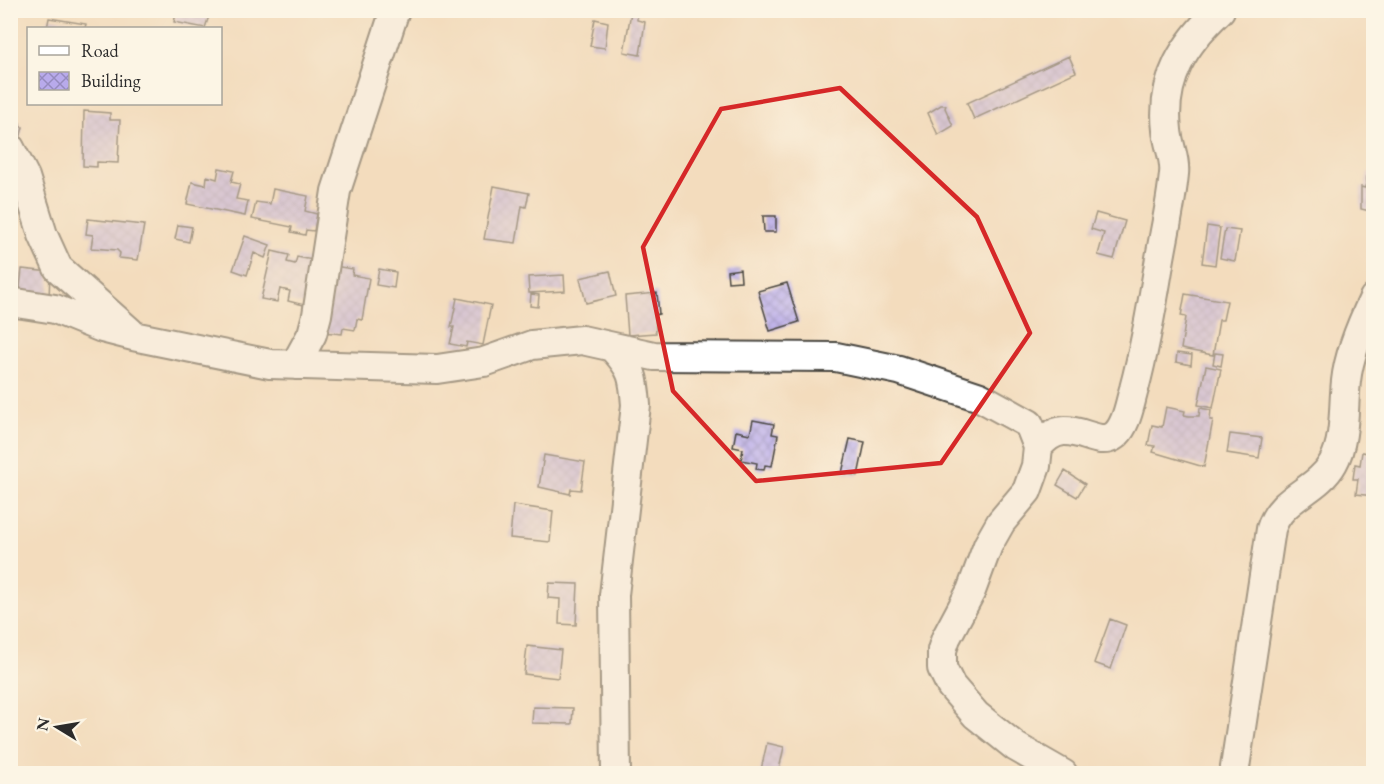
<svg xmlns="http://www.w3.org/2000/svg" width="1384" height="784" viewBox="0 0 1384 784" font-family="'EB Garamond',serif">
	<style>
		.building { fill: url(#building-cross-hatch) }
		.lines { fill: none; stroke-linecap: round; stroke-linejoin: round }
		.street-casing { stroke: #494641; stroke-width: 32 }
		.street { stroke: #fff; stroke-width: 28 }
		.marked { fill: none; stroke: #d62828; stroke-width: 4.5; stroke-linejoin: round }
	</style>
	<defs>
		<pattern id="building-cross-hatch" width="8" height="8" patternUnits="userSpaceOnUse" patternTransform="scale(1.5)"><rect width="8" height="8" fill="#b8aaeb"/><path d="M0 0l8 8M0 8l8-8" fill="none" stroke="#968bbf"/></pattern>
	</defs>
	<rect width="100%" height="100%" fill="#fcf5e5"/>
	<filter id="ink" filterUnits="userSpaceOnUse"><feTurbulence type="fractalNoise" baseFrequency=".0167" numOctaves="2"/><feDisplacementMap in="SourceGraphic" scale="12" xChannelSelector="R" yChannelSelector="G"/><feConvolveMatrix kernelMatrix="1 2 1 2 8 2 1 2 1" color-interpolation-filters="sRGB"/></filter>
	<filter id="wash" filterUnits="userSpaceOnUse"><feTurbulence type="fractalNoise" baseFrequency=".008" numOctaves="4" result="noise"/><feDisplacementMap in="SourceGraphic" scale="24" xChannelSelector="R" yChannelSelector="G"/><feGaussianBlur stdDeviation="1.35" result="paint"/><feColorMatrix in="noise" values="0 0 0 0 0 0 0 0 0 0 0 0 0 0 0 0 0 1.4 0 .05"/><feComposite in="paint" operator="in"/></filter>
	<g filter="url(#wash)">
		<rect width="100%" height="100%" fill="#f3dcbd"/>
		<g id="blocks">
			<path class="building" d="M177 10H211L205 28 174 22Z
				M631 12 637 13V20L645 22 640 55 624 52Z
				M49 18 86 24 85 28H47Z
				M595 19 608 22 605 48 590 46Z
				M1069 56 1076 72 974 119 967 103Z
				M941 105H946L945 108 953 126 938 135 928 113Z
				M84 111 110 113V120H120L118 163 97 162V167L83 166Z
				M11 123H20V127H23L20 139 10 138Z
				M219 168 234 171 231 182 240 184 236 199 248 201 245 216 187 204 192 182 206 185 207 176 217 179Z
				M1368 172 1374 173V212L1361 209V187L1365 188Z
				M494 186 529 193 526 207 522 206 516 243 484 239Z
				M273 189 308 196 305 211 317 214 314 231 306 230 305 235 291 232 292 227 252 219 256 202 270 204Z
				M1096 213 1125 221 1114 259 1098 255 1104 233 1091 229Z
				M763 216H776V232H764Z
				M88 219 144 225 138 260 119 258 120 253 117 250 91 248 93 235 86 234Z
				M178 225 192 227 189 242 175 239Z
				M1207 226 1220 228 1215 265 1202 263Z
				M1225 229 1240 231 1235 261 1220 258Z
				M245 236 270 245 265 258 254 253 247 275 233 270Z
				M272 251 289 255 287 262 295 264 297 257 313 260 304 305 288 301 290 291 280 289 277 302 261 299Z
				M334 266 353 269 352 275 369 278 362 320 357 319 355 330 343 328 342 334 324 332Z
				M22 269 50 272 49 300 19 297Z
				M379 269 396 272 394 288 376 285Z
				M740 269 741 281 728 282 727 271Z
				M610 271 616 296 586 303 580 278Z
				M564 275 565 291 529 293 528 277Z
				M787 283 799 322 770 331 758 291Z
				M657 293 659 314 655 315 656 333 628 335 625 296Z
				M531 294 539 295 538 307 530 306Z
				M1185 294 1227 301 1223 320H1219L1213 355 1181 349 1186 317 1181 316Z
				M457 298 491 305 483 345 467 342 466 347 450 344 454 327H451Z
				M1177 353 1192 355 1191 365 1176 362Z
				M1215 353 1223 354 1221 366 1213 364Z
				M1206 366 1221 369 1213 408 1198 405Z
				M1166 407 1185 411 1184 415 1189 416H1199L1200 408 1211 410 1210 420H1213L1204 467 1153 452 1155 446 1148 445 1152 425 1162 427Z
				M753 420 774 424 772 434 778 435 772 466 765 465 764 470 756 469 757 463 741 460 743 449 733 447 736 431 750 434Z
				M1230 434 1262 438 1259 458 1227 453Z
				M850 439 865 442 858 476 842 473Z
				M1362 452 1374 454V496L1356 494 1358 479H1353L1355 464 1360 465Z
				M544 455 585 462 581 490 571 489 570 494 539 487Z
				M1065 471 1085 484 1077 497 1057 485Z
				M513 505 553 511 550 542 510 538Z
				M549 583 578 584 576 625 559 624 560 599 548 598Z
				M1110 619 1126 625 1111 669 1094 663Z
				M527 646 561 650 558 678 524 674Z
				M533 707 573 708 572 724 532 723Z
				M767 743 784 747 778 774H760Z"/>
		</g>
	</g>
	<g filter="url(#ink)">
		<use href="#blocks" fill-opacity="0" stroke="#494641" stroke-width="1.5"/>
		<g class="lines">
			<g class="street-casing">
				<path id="street" d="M10 148 25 177 43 235 58 268 130 332
					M10 302 55 309 102 328 133 336 270 364 437 369 484 362 532 345 582 340 654 356 836 357 899 370 980 397 1029 424 1038 447 1036 466 1027 491 1001 522 988 545 971 591 946 638 942 650V668L951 686 976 715 1016 747 1063 774
					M613 348C633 369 634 378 636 405L614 595 616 774
					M295 365 312 334 317 315 336 191 395 10
					M1038 447C1072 403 1105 469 1125 420 1129 411 1131 399 1134 389 1145 348 1152 307 1159 264 1164 234 1171 205 1174 174 1176 159 1168 145 1167 130 1161 79 1184 44 1220 10
					M1234 774 1271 529C1281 496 1317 492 1333 463 1346 440 1343 407 1346 381 1349 353 1362 323 1374 298"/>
			</g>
			<use href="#street" class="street"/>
		</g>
	</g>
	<path d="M0 0H1384V784H0ZM840 88 977 217 1030 333 941 463 756 481 673 391 643 247 721 109Z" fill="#f3dcbd" fill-opacity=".55" fill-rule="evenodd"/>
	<path class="marked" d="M840 88 977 217 1030 333 941 463 756 481 673 391 643 247 721 109Z"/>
	<rect width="1384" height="784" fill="none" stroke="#fcf5e5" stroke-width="36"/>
	<rect x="27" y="27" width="195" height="78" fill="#fcf5e5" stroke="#a8a49b" stroke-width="1.5"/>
	<rect x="39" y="46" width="30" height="9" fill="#ffffff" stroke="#a8a49b" stroke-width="1.5"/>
	<text x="81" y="57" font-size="18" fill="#2b2b2b">Road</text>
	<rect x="39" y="72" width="30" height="18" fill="url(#building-cross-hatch)" stroke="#a8a49b" stroke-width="1.5"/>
	<text x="81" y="87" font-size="18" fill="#2b2b2b">Building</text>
	<g transform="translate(57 727) rotate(281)" stroke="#fcf5e5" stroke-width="4.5" paint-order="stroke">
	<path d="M0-4.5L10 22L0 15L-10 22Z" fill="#2b2b2b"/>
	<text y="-9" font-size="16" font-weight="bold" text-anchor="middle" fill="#2b2b2b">N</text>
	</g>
</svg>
